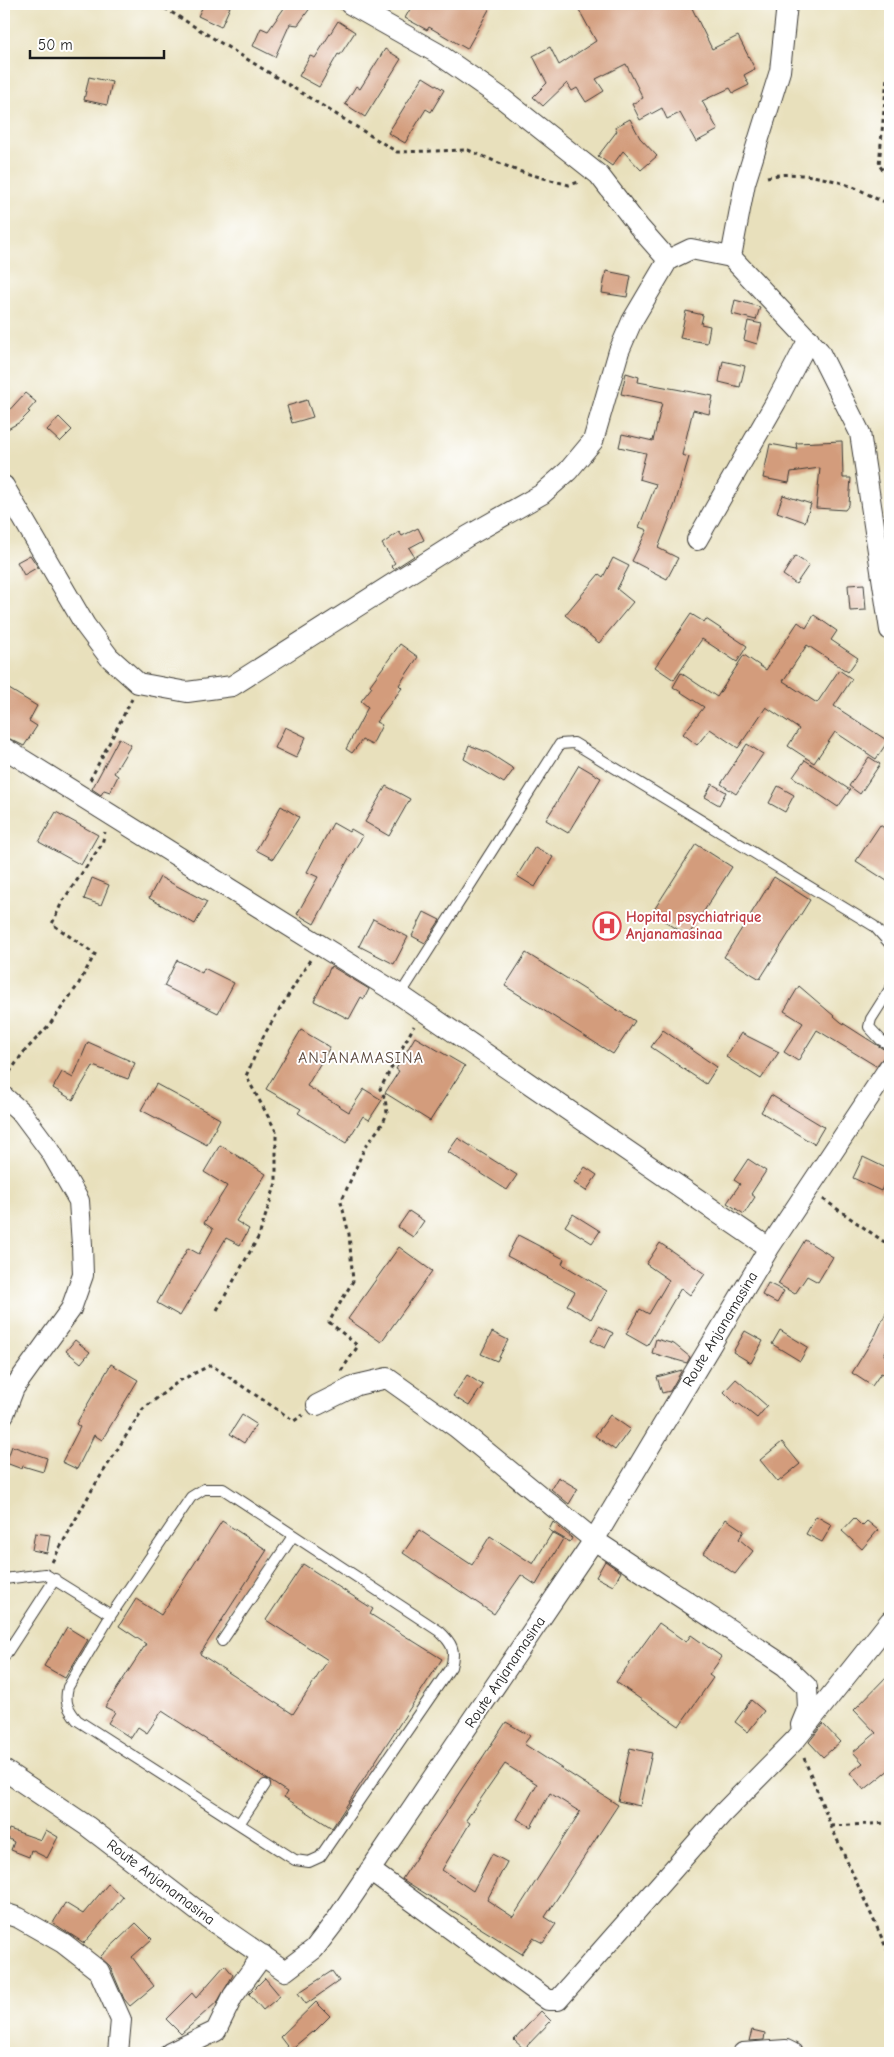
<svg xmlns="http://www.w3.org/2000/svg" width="894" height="2057" viewBox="0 0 894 2057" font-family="'Comic Neue',sans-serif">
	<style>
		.building { fill: #d39c7c; fill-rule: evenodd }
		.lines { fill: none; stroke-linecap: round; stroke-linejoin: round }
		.lane-casing { stroke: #3b3934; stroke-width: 12 }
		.street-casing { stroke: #3b3934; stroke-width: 22 }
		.path { stroke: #3b3934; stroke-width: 3; stroke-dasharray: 4 4; stroke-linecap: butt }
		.lane { stroke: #fff; stroke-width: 10 }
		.street { stroke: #fff; stroke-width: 20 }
		.labels { text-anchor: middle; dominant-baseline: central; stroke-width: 4; stroke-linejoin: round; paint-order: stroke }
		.health-label { font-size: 15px; font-weight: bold; fill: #be3a42; stroke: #fff; text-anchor: start }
		.street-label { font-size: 15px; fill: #1c1c1c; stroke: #fff }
		.neighbourhood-label { font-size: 16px; letter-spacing: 1px; fill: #5c493e; stroke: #fff }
	</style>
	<rect width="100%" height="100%" fill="#fff"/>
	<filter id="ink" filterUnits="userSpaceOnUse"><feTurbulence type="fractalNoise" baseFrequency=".02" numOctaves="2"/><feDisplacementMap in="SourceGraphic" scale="10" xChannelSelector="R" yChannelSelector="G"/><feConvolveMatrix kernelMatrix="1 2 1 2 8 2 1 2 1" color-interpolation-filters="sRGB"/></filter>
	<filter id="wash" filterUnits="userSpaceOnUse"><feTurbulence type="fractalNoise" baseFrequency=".0096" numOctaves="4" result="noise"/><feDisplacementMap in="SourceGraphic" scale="20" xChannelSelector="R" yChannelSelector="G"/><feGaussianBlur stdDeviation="1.12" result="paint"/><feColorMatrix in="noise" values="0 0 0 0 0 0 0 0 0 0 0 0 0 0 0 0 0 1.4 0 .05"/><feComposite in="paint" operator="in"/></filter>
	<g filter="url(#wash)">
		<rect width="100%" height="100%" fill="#e8e0bc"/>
		<g id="blocks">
			<path class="building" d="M204 4H222L230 7 221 27 198 16Z
				M287 4H313L298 25 290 24 275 57 253 46 261 28 268 31Z
				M413 4H492L467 49 429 27 427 30 405 18Z
				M587 4H690L712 49 738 36 755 69 744 75 749 85 733 93 730 88 702 101 718 130 696 142 680 113 667 119 662 108 640 120 632 104 643 98 626 64 596 79 604 91 586 102 577 88 572 91 567 83 543 106 533 97 547 83 533 56 550 47 559 65 596 41 578 8Z
				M338 21 355 32 340 55 338 54 319 87 299 76 310 56 315 58Z
				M385 49 401 59 365 117 345 104 356 86 360 89Z
				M89 77 112 82 107 105 84 100Z
				M423 77 444 90 431 112 426 109 405 143 388 133Z
				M630 119 640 138 657 156 641 170 623 151 612 166 598 156 617 131 615 127Z
				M606 271 631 276 627 297 602 293Z
				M735 300 760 307 756 320 732 314Z
				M686 311 703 315 701 324 710 326 707 343 680 338Z
				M748 321 762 324 757 344 744 340Z
				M723 361 745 366 740 387 719 382Z
				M626 373 639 377 638 382 713 396 709 414 693 410 682 455 689 457 675 504 658 548 678 558 667 579 632 561 647 530 639 527 656 484 639 479 646 453 619 447 622 434 653 441 662 403 621 394Z
				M25 393 36 402 28 411 30 412 20 422 4 431V416Z
				M307 400 313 417 292 423 287 406Z
				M59 417 72 430 60 442 47 430Z
				M842 441 843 478H851L849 505 845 510 816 508 820 468 791 472 789 483 763 478 770 444 797 449 796 443Z
				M783 495 811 504 805 522 777 512Z
				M418 528 424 540 409 548 414 556 394 569 391 566 395 563 382 544 399 532 402 536Z
				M30 555 38 567 24 575 17 562Z
				M795 556 809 565 796 584 783 575Z
				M613 558 629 566 617 589 633 602 599 643 565 615 599 574 603 577Z
				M864 584 866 610 850 611 848 585Z
				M691 614 704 622 706 619 747 646 737 662 702 639 674 680 655 667Z
				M814 615 837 631 831 640 858 658 848 672 807 645 783 681 817 703 839 670 852 679 834 706 888 741 876 759 835 732 814 763 788 746 799 729 766 707 738 748 710 729 697 745 683 734 704 707 673 687 681 673 717 697 744 655 766 670 798 622 806 628Z
				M400 644 418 657 399 685 402 688 376 722 382 725 372 745 362 740 352 753 346 749 368 707 361 701 372 687 370 685Z
				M4 686 37 706 29 721 37 726 24 746 4 736Z
				M285 727 306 737 296 758 275 748Z
				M119 738 131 745 114 773 118 776 110 792 104 790 101 795 92 789Z
				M747 744 763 754 736 794 721 784Z
				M469 745 489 753 514 769 504 783 464 759Z
				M869 757 880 764 860 794 849 786Z
				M805 760 850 790 838 807 793 777Z
				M579 765 601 778 568 833 546 820Z
				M712 784 726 792 719 805 705 797Z
				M386 786 410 799 389 836 365 822Z
				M778 786 794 795 785 812 769 803Z
				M281 806 299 817 273 859 256 850Z
				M56 812 98 835 81 865 39 842Z
				M333 823 349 832 351 829 363 836 349 858 314 924 297 914 318 877 307 872Z
				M880 825 890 832V883L856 861Z
				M696 844 732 867 688 936 652 913Z
				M535 847 553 857 535 887 517 876Z
				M160 877 207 902 195 924 149 898Z
				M774 877 810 900 760 979 724 957Z
				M92 878 109 885 101 905 84 899Z
				M424 912 440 920 425 943 412 936Z
				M373 919 408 937 394 964 359 946Z
				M526 953 635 1021 613 1054 505 986Z
				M177 960 202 973 204 968 234 983 218 1013 164 986Z
				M331 966 369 989 364 999 361 997 349 1019 314 1001Z
				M799 986 841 1022 888 1052 886 1055 876 1066 817 1030 798 1061 784 1052 803 1023 784 1011Z
				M301 1030 330 1047 307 1086 349 1112 364 1089 382 1100 369 1120 363 1116 346 1143 298 1113 301 1109 266 1089Z
				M663 1030 717 1067 706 1084 651 1047Z
				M741 1033 779 1052 761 1079 726 1057Z
				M415 1037 465 1066 430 1121 385 1093 399 1071 396 1069Z
				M88 1042 135 1063 128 1079 93 1066 73 1100 53 1088 62 1072 73 1078Z
				M156 1084 220 1119 207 1145 141 1110Z
				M771 1095 824 1127 814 1144 761 1112Z
				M458 1138 517 1175 507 1190 448 1152Z
				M220 1145 266 1174 236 1221 249 1229 240 1245 226 1238 180 1316 157 1303 188 1248 199 1254 213 1229 204 1223 227 1186 204 1172Z
				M863 1157 890 1170 881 1191 853 1178Z
				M748 1159 766 1171 751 1194 755 1197 744 1214 727 1203 740 1184 734 1180Z
				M585 1167 597 1175 586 1191 574 1183Z
				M409 1211 424 1221 413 1237 398 1227Z
				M573 1214 600 1231 592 1243 565 1226Z
				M518 1235 564 1259 562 1264 607 1291 591 1319 567 1305 575 1292 507 1256Z
				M805 1240 833 1257 818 1282 807 1276 795 1294 778 1284Z
				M660 1243 705 1274 690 1295 681 1288 647 1346 626 1334 640 1309 649 1314 669 1280 646 1264Z
				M399 1247 432 1271 381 1342 348 1319Z
				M768 1283 784 1291 777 1303 762 1295Z
				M890 1304V1342L884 1355 890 1359V1368L886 1375 881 1373 872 1386 852 1373 876 1334Z
				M599 1326 613 1333 605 1348 591 1341Z
				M780 1330 808 1347 800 1361 772 1344Z
				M745 1331 763 1341 751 1363 733 1352Z
				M492 1332 508 1340 497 1361 481 1354Z
				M656 1339 674 1344 690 1357 687 1363 652 1353Z
				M75 1340 90 1352 81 1363 66 1351Z
				M111 1364 138 1380 102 1440 94 1435 77 1469 62 1462 80 1427 76 1424Z
				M682 1370 670 1391 662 1393 657 1377Z
				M467 1375 483 1385 469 1406 453 1396Z
				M736 1379 767 1406 757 1418 738 1403 737 1405 724 1392Z
				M242 1415 256 1424 244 1443 230 1434Z
				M610 1415 630 1429 615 1450 595 1436Z
				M782 1442 800 1464 778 1482 760 1460Z
				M12 1446 47 1458 43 1472 23 1466 22 1469 6 1463Z
				M558 1477 578 1489 569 1504 551 1489Z
				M816 1516 832 1525 822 1542 806 1534Z
				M854 1518 862 1526 867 1521 878 1530 862 1549 842 1531Z
				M726 1519 744 1531 739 1539 753 1551 735 1574 704 1553Z
				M222 1521 267 1550 200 1654 293 1714 328 1660 266 1620 303 1564 373 1609 370 1614 442 1659 332 1828 284 1797 287 1792 162 1711 147 1733 138 1727 131 1738 108 1723 115 1712 105 1707 146 1644 119 1626 136 1599 161 1615Z
				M553 1522 572 1538 570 1542 549 1530Z
				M419 1530 472 1565 490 1536 533 1564 552 1533 563 1539 536 1585 521 1575 494 1614 403 1553Z
				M35 1533 50 1535 47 1553 32 1550Z
				M605 1561 621 1572 613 1586 596 1577Z
				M659 1623 686 1642 691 1635 722 1657 709 1675 713 1678 679 1726 616 1682Z
				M67 1627 88 1640 65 1678 44 1666Z
				M890 1673V1769L864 1790 850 1773 863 1763 853 1752 876 1733 854 1710Z
				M751 1700 764 1711 748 1732 735 1722Z
				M506 1722 530 1736 524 1744 618 1805 545 1917 556 1924 543 1943 533 1938 522 1954 402 1879ZM505 1764 537 1784 517 1819 531 1827 550 1793 580 1812 513 1917 487 1900 507 1862 492 1854 473 1891 442 1870 470 1823 466 1820Z
				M823 1724 840 1742 823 1757 809 1742Z
				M630 1748 652 1753 640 1806 618 1801Z
				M9 1829 41 1840 46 1830 58 1837 47 1858 31 1850 29 1857 11 1850 14 1842 6 1837Z
				M108 1884 123 1897 84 1943 53 1923 65 1903 83 1914Z
				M136 1923 152 1939 132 1957 154 1986 130 2006 124 1999 110 1966 100 1957Z
				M225 1965 233 1975 218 2001 181 2034 166 2019 192 1993 196 1998Z
				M332 1971 339 1981 306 2004 298 1993Z
				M265 1978 280 1996 263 2010 249 1994Z
				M316 2002 330 2016 313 2033 312 2032 290 2050 280 2037Z
				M541 2011 551 2021 524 2049 514 2040Z
				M752 2030 765 2033 764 2040 749 2041Z"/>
		</g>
	</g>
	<g filter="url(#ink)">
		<use href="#blocks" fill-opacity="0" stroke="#3b3934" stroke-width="1"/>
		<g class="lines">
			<g class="lane-casing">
				<path id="lane" d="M890 989 871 1019 869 1027 881 1040 890 1045
					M400 995 560 744 574 743 874 926 890 944
					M4 1579 45 1574 111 1615 68 1687C64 1702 68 1709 77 1720L295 1860 309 1862 320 1857 451 1667C456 1650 452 1643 439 1631L223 1489H204L191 1497 111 1615
					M222 1641 293 1536
					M4 1657 55 1579
					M239 1824 265 1785"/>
			</g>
			<g class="street-casing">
				<path id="street" d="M350 4 437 53 503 99 599 175 639 227 668 260 691 249 731 257
					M787 4 780 71 745 183 731 257 819 351 860 433 890 630
					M4 486 85 625 109 657 138 683 187 692 232 686 468 536 542 494 568 471 593 441 619 351 632 321 668 260
					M697 540 776 402 809 339
					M4 748 400 995 769 1248
					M4 1097 22 1113 51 1152 79 1201 82 1245 83 1275 71 1309 14 1388 4 1395
					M317 1405 357 1385 387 1378 456 1427 594 1540 785 1666 807 1687 808 1708 801 1725
					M4 1414 14 1388
					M4 1770 87 1826 199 1912 285 1971 314 1949 337 1919 594 1540 769 1248 890 1066
					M370 1870 548 2000H558L722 1814 796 1739 890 1621
					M4 1913 19 1918 63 1943 99 1971 121 2020 118 2053
					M170 2053 216 2031 233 1996 263 1955
					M743 2053 786 2050 792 2053"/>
			</g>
			<path class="path" d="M158 4 397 152 468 150 518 171 569 185 579 182
				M890 72 887 77 879 165 890 180
				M767 177C795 170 832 178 858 189 871 195 875 200 890 203
				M90 780 132 699
				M5 1079 23 1053 50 1024 78 985 95 954 52 924 62 902 102 844 105 832
				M823 1199 890 1246
				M217 1310 259 1236 276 1183V1131L246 1076 264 1035 310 960
				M341 1371 358 1346 329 1322 353 1281 349 1234 341 1202 365 1147 383 1123 387 1113 385 1098 380 1089 414 1026
				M52 1562 93 1488 143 1409 179 1381 211 1365 294 1421 303 1415
				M804 1758 831 1826 890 1956
				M831 1826 890 1823"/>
			<use href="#lane" class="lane"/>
			<use href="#street" class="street"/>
		</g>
	</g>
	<defs>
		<g id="hospital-ring" transform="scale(1.4375)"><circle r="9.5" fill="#fff" stroke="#e0444e" stroke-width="1.5"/><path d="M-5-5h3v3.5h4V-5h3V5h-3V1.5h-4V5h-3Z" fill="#e0444e"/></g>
	</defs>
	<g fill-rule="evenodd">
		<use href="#hospital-ring" x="607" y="926"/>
	</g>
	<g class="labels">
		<g class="health-label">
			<text x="626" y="917">Hopital psychiatrique<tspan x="626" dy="17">Anjanamasinaa</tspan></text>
		</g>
		<g class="street-label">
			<text transform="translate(720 1329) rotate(-59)">Route Anjanamasina</text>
			<text transform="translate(505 1672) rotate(-56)">Route Anjanamasina</text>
			<text transform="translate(161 1882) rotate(37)">Route Anjanamasina</text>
		</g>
		<g class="neighbourhood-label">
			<text x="361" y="1058">ANJANAMASINA</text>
		</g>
	</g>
	<rect width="894" height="2057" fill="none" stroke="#fff" stroke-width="20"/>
	<path d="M30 50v8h134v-8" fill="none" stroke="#1c1c1c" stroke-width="2.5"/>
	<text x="38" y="50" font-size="15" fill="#1c1c1c" stroke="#ffffff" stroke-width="4" paint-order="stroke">50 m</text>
</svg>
